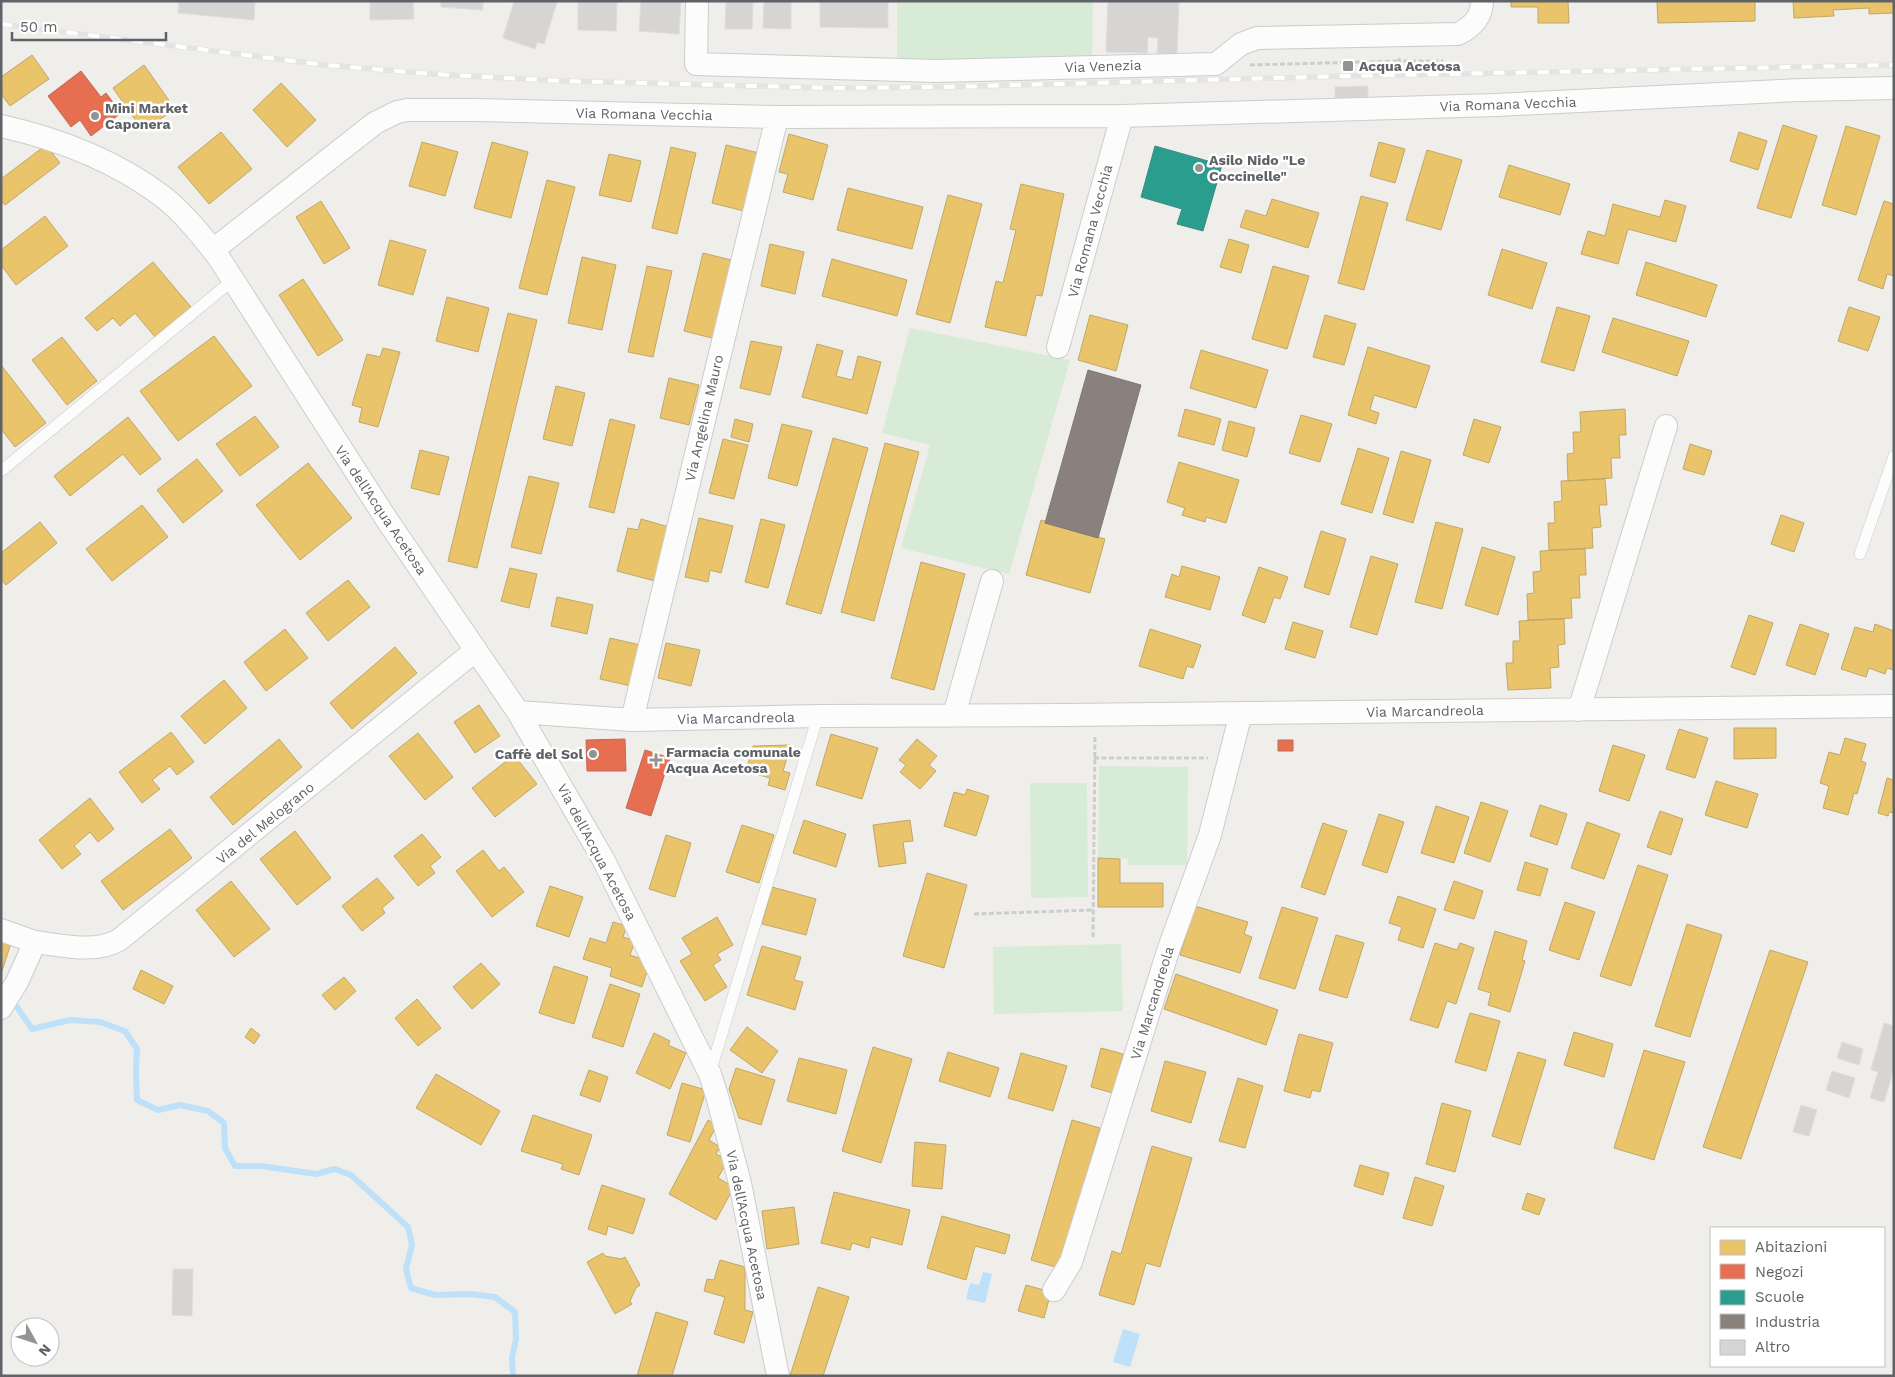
<svg xmlns="http://www.w3.org/2000/svg" width="1895" height="1377" viewBox="0 0 1895 1377" font-family="'Work Sans',sans-serif">
	<style>
		.green { fill: #d8ebd6 }
		.water { fill: #bfe0f9 }
		.homes { fill: #e9c46a; stroke: #c0a769 }
		.shops { fill: #e76f51; stroke: #be6b58 }
		.schools { fill: #2a9d8f; stroke: #3a8c83 }
		.industry { fill: #8a817c; stroke: #7d7876 }
		.lines { fill: none; stroke-linecap: round; stroke-linejoin: round }
		.stream { stroke: #bfe0f9; stroke-width: 6 }
		.building { fill: #d6d5d3; stroke: #deddd9 }
		.service-casing { stroke: #cbcccc; stroke-width: 12 }
		.minor-casing { stroke: #cbcccc; stroke-width: 24 }
		.path { stroke: #cacfcc; stroke-width: 3; stroke-dasharray: 5 2.5; stroke-linecap: butt }
		.service { stroke: #fdfcfc; stroke-width: 11 }
		.minor { stroke: #fdfcfc; stroke-width: 22 }
		.rail-casing { stroke: #e4e4e4; stroke-width: 5.5 }
		.rail { stroke: #fff; stroke-width: 4; stroke-dasharray: 11; stroke-linecap: butt }
		.poi-dot { fill: #919496; stroke: #fff; stroke-width: 2 }
		.labels { text-anchor: middle; dominant-baseline: central; stroke-width: 5; stroke-linejoin: round; paint-order: stroke }
		.street-label { font-size: 14px; fill: #5f6368; stroke: #fff }
		.poi-label { font-size: 14px; font-weight: bold; fill: #5f6368; stroke: #fff; text-anchor: start }
	</style>
	<rect width="100%" height="100%" fill="#efeeea"/>
	<path class="green" d="M897 1H1093L1092 58 897 61Z
		M910 328 1070 360 1009 574 901 548 930 445 882 433Z
		M1099 766 1188 767 1187 865H1128V859L1098 858Z
		M1030 783H1087L1088 897 1031 898Z
		M1121 944 1123 1011 994 1014 993 947Z"/>
	<path class="water" d="M983 1272 992 1274 985 1303 966 1299 970 1283 979 1285Z
		M1123 1329 1140 1334 1130 1367 1113 1362Z"/>
	<path class="homes" d="M1511 1H1568L1569 23H1538V7H1511Z
		M1657 1H1755V21L1658 23Z
		M1793 1H1894V13L1869 14V8L1833 10 1834 16 1794 18Z
		M32 55 49 79 10 106 1 94V77Z
		M144 65 175 109 143 131 113 88Z
		M281 83 316 120 287 147 253 110Z
		M1783 125 1817 136 1791 218 1757 208Z
		M1846 126 1880 136 1856 215 1822 205Z
		M221 132 252 169 209 204 178 167Z
		M1739 132 1767 141 1758 170 1730 161Z
		M789 134 828 145 813 200 783 192 788 174 779 172Z
		M422 142 458 152 445 196 409 186Z
		M492 142 528 152 511 218 474 208Z
		M1379 142 1405 149 1395 183 1370 176Z
		M46 145 60 163 5 205 1 200V179Z
		M726 145 759 153 744 211 712 203Z
		M671 147 696 153 677 234 652 228Z
		M1427 150 1462 160 1441 230 1406 220Z
		M609 154 641 161 631 202 599 195Z
		M1509 165 1570 184 1560 215 1499 197Z
		M547 180 575 187 547 295 519 288Z
		M1021 184 1064 194 1042 296 1036 295 1026 336 985 327 996 281 1003 283 1016 230 1010 229Z
		M848 188 923 207 912 249 837 230Z
		M948 195 982 204 950 323 916 314Z
		M1361 196 1388 203 1364 290 1338 283Z
		M1272 199 1319 213 1308 248 1240 227 1246 210 1266 216Z
		M1665 200 1686 206 1676 242 1628 229 1618 264 1581 254 1588 231 1605 236 1613 204 1660 217Z
		M321 201 350 248 324 264 296 217Z
		M1884 201 1894 204V276L1887 274 1883 289 1858 280Z
		M45 216 68 246 16 285 1 265V250Z
		M1229 239 1249 245 1241 273 1220 267Z
		M390 240 426 250 413 295 378 285Z
		M770 244 804 252 795 294 761 286Z
		M1502 249 1547 263 1532 309 1488 295Z
		M703 253 735 261 716 339 684 331Z
		M582 257 616 265 602 330 568 323Z
		M832 259 907 280 897 316 822 296Z
		M153 262 191 307 155 337 135 313 120 326 113 318 97 331 85 318Z
		M1646 262 1717 285 1706 317 1636 295Z
		M647 266 672 271 653 357 628 352Z
		M1273 266 1309 276 1287 349 1252 339Z
		M303 279 343 340 318 356 279 295Z
		M447 297 489 308 478 352 436 341Z
		M1557 307 1590 316 1574 371 1541 362Z
		M1849 307 1880 317 1868 351 1838 341Z
		M508 313 537 320 477 568 448 561Z
		M1090 315 1128 325 1116 371 1078 360Z
		M1325 315 1356 324 1344 365 1313 357Z
		M1613 318 1689 341 1677 376 1602 352Z
		M214 336 252 386 178 441 140 391Z
		M62 337 97 381 67 405 32 360Z
		M751 341 782 347 770 395 740 388Z
		M817 344 843 351 836 376 852 380 858 356 881 362 867 414 802 397Z
		M1368 347 1430 366 1416 408 1374 395 1370 410 1379 413 1376 424 1348 415Z
		M383 348 400 352 378 427 359 422 362 408 352 405 367 354 380 357Z
		M1201 350 1268 370 1256 408 1190 388Z
		M1 365 46 423 15 447 1 429Z
		M669 378 699 385 689 425 660 418Z
		M556 386 585 393 572 446 543 439Z
		M1185 409 1221 419 1214 445 1178 436Z
		M1625 409 1626 435H1619L1620 458H1611L1612 478 1568 481 1567 454 1574 453 1573 432H1581L1580 412Z
		M1301 415 1332 424 1320 462 1289 453Z
		M255 416 279 447 240 476 216 444Z
		M128 417 161 459 140 475 123 454 70 496 54 476Z
		M610 419 635 425 614 513 589 507Z
		M735 419 753 424 749 442 731 437Z
		M1474 419 1501 427 1489 463 1463 455Z
		M1229 421 1255 428 1247 457 1222 450Z
		M782 424 812 431 797 486 768 478Z
		M833 438 868 448 821 614 786 604Z
		M723 439 748 445 734 499 709 493Z
		M885 443 919 452 874 621 841 612Z
		M1690 444 1712 451 1704 475 1683 469Z
		M1358 448 1389 458 1372 513 1341 504Z
		M420 450 449 457 439 495 411 488Z
		M1401 451 1431 460 1413 523 1383 514Z
		M197 459 223 491 183 523 157 490Z
		M1179 462 1239 480 1226 523 1206 517 1205 522 1182 515 1185 508 1167 502Z
		M308 463 352 518 300 560 256 505Z
		M529 476 559 483 541 554 511 547Z
		M1605 479 1607 505H1599L1601 527 1592 528 1593 548 1549 550 1548 523H1555L1554 502 1562 501 1561 481Z
		M142 505 168 537 112 581 86 549Z
		M1781 515 1804 523 1794 552 1771 544Z
		M699 518 733 526 721 573 710 570 708 582 685 577Z
		M641 519 669 527 655 581 617 571 628 528 638 530Z
		M761 519 785 525 768 588 745 582Z
		M1041 520 1105 539 1090 593 1026 575Z
		M40 522 57 543 6 585 1 579V553Z
		M1436 522 1463 529 1442 609 1415 602Z
		M1321 531 1346 539 1329 595 1304 587Z
		M1482 547 1515 557 1498 615 1465 605Z
		M1585 549 1586 575H1579L1580 598H1571L1572 618 1528 620 1527 594 1534 593 1533 572 1541 571 1540 551Z
		M1371 556 1398 564 1377 635 1350 627Z
		M921 562 965 574 934 690 891 678Z
		M1182 566 1220 577 1210 610 1165 597 1172 574 1179 577Z
		M1259 567 1288 577 1280 599 1274 597 1265 623 1242 615Z
		M510 568 537 574 529 608 501 601Z
		M348 580 370 607 328 641 306 613Z
		M557 597 593 605 587 634 551 626Z
		M1749 615 1773 623 1755 675 1731 667Z
		M1564 619 1565 644 1558 645 1559 667 1550 668 1551 688 1508 690 1506 663H1513V641H1520L1519 621Z
		M1293 622 1323 631 1315 658 1285 649Z
		M1800 624 1829 634 1815 675 1786 665Z
		M1875 624 1894 631V670L1887 668 1885 674 1869 668 1866 677 1841 669 1855 627 1873 632Z
		M285 629 308 658 266 691 244 662Z
		M1150 629 1201 645 1193 668 1187 666 1183 679 1139 666Z
		M610 638 640 645 631 686 600 679Z
		M666 643 700 650 691 686 658 678Z
		M395 647 417 673 352 729 330 703Z
		M224 680 247 708 205 744 181 716Z
		M479 705 500 736 475 753 454 722Z
		M1734 728H1776V758L1734 759Z
		M1679 729 1708 738 1695 778 1666 769Z
		M171 732 194 762 177 775 170 766 152 780 160 789 142 803 119 772Z
		M418 733 453 777 425 800 389 756Z
		M831 734 878 748 862 799 816 785Z
		M1845 738 1866 744 1861 761 1866 763 1857 794 1854 793 1848 815 1823 808 1829 786 1820 783 1829 752 1840 755Z
		M279 739 302 767 233 825 210 797Z
		M917 739 937 756 929 765 936 771 920 789 900 772 906 765 899 760Z
		M791 745 783 771 790 773 785 790 768 785 770 778 746 771 753 746Z
		M1613 745 1645 755 1629 801 1599 791Z
		M514 755 537 784 495 817 472 788Z
		M1887 778 1894 780V813L1889 812 1888 816 1878 813Z
		M1716 781 1758 794 1747 828 1705 815Z
		M967 789 989 796 976 836 944 826 954 792 965 795Z
		M90 798 114 829 98 842 90 832 74 846 81 854 62 869 39 840Z
		M1481 802 1508 811 1490 862 1464 853Z
		M1540 805 1567 814 1557 845 1530 836Z
		M1436 806 1469 817 1454 863 1421 853Z
		M1660 811 1683 819 1671 855 1647 847Z
		M1379 814 1404 822 1387 873 1362 865Z
		M804 820 846 834 836 867 793 853Z
		M910 820 913 841 903 842 906 863 879 867 873 825Z
		M1587 822 1620 834 1604 879 1571 868Z
		M1323 823 1347 831 1325 895 1301 887Z
		M742 825 774 835 759 883 726 872Z
		M170 829 192 858 123 910 101 881Z
		M295 831 331 878 297 905 260 859Z
		M422 834 441 857 430 866 435 873 418 886 394 856Z
		M666 835 691 843 675 897 649 889Z
		M483 850 499 871 504 867 524 892 492 917 456 871Z
		M1098 858 1120 859V883H1163V907H1098Z
		M1525 862 1548 869 1540 896 1517 890Z
		M1638 865 1668 875 1631 986 1600 976Z
		M927 873 967 885 944 968 903 956Z
		M377 878 394 898 382 908 385 913 362 931 342 906Z
		M231 881 270 929 234 957 196 910Z
		M1454 881 1483 891 1474 919 1444 910Z
		M550 886 583 897 569 937 536 926Z
		M772 887 816 899 806 935 762 924Z
		M1398 896 1436 909 1423 948 1398 940 1402 927 1389 923Z
		M1565 902 1595 912 1579 960 1549 950Z
		M1195 906 1248 922 1244 934 1252 937 1240 973 1180 955Z
		M1282 907 1318 918 1295 989 1259 978Z
		M717 917 733 945 717 954 721 960 713 965 727 987 705 1001 680 961 692 954 682 938Z
		M613 922 627 926 623 937 635 941 630 955 650 962 642 987 610 976 612 968 583 959 590 938 606 943Z
		M1687 924 1722 935 1690 1037 1655 1026Z
		M1495 931 1527 941 1522 960 1525 961 1510 1012 1488 1005 1491 993 1478 989Z
		M1336 935 1364 943 1347 998 1319 990Z
		M1 940 11 943 2 971H1Z
		M1435 943 1457 950 1460 943 1474 948 1456 1004 1447 1001 1438 1028 1410 1020Z
		M762 946 801 957 794 980 803 982 795 1010 747 995Z
		M1770 950 1808 962 1741 1159 1703 1147Z
		M481 963 500 984 472 1009 453 987Z
		M554 966 588 977 574 1024 539 1013Z
		M141 970 173 986 164 1004 133 989Z
		M1176 974 1278 1010 1266 1045 1164 1009Z
		M344 977 356 991 335 1010 322 995Z
		M610 984 640 994 623 1047 592 1037Z
		M417 999 441 1028 418 1046 395 1018Z
		M1470 1013 1500 1021 1486 1071 1455 1062Z
		M747 1027 778 1051 762 1073 730 1050Z
		M251 1028 260 1035 254 1044 245 1037Z
		M1574 1032 1613 1044 1604 1077 1564 1065Z
		M654 1033 670 1041 668 1045 686 1053 670 1089 636 1073Z
		M1299 1034 1333 1043 1320 1092 1312 1090 1310 1098 1284 1091Z
		M873 1047 912 1059 881 1163 842 1151Z
		M1101 1048 1123 1054 1113 1093 1091 1087Z
		M1644 1050 1685 1062 1654 1160 1614 1148Z
		M948 1052 999 1068 990 1097 939 1081Z
		M1518 1052 1546 1060 1520 1145 1492 1136Z
		M1021 1053 1067 1066 1053 1111 1008 1098Z
		M799 1058 847 1070 836 1114 787 1101Z
		M1165 1061 1206 1072 1191 1123 1151 1111Z
		M736 1068 775 1080 761 1125 739 1118 729 1089Z
		M589 1070 608 1077 600 1102 580 1095Z
		M436 1074 500 1111 481 1145 416 1108Z
		M1238 1078 1263 1086 1245 1148 1219 1141Z
		M682 1083 706 1090 690 1142 667 1135Z
		M1442 1103 1471 1111 1455 1172 1426 1164Z
		M533 1115 592 1135 579 1175 561 1169 563 1164 521 1151Z
		M708 1120 717 1125 709 1140 720 1147 716 1154 728 1160 718 1178 734 1187 716 1220 669 1194Z
		M1072 1120 1100 1128 1059 1268 1031 1260Z
		M915 1142 946 1145 942 1189 912 1186Z
		M1152 1146 1192 1158 1160 1267 1146 1263 1134 1305 1099 1295 1112 1251 1121 1254Z
		M1360 1165 1389 1173 1383 1195 1354 1186Z
		M1415 1177 1444 1186 1432 1226 1403 1218Z
		M602 1185 645 1199 633 1234 608 1226 606 1235 588 1229Z
		M834 1192 910 1210 902 1245 871 1237 869 1248 852 1243 850 1250 821 1243Z
		M1527 1193 1545 1199 1539 1215 1522 1209Z
		M794 1207 799 1244 767 1249 762 1211Z
		M942 1216 1010 1235 1005 1254 975 1246 966 1280 927 1268Z
		M603 1253 605 1256 621 1259 625 1257 640 1285 636 1288 630 1301 632 1304 615 1314 587 1262Z
		M720 1260 745 1267V1310L753 1312 744 1343 714 1334 725 1297 704 1291 707 1279 714 1280Z
		M1026 1285 1051 1292 1044 1318 1018 1311Z
		M818 1287 849 1297 823 1376H790Z
		M656 1312 688 1322 672 1376H637Z"/>
	<path class="shops" d="M81 71 101 97 106 93 121 113 91 136 80 120 71 127 48 96Z
		M625 739 626 771H587L586 740Z
		M1278 740H1293V751H1278Z
		M645 750 670 758 651 816 626 808Z"/>
	<path class="schools" d="M1155 146 1222 165 1203 231 1177 224 1182 209 1141 197Z"/>
	<path class="industry" d="M1088 370 1141 385 1098 538 1045 523Z"/>
	<g class="lines">
		<path class="stream" d="M17 1007 32 1029 70 1020 100 1022 125 1031 137 1049 136 1072 137 1100 158 1110 180 1105 208 1111 224 1123 225 1148 235 1166H261L316 1174 335 1169 351 1175 408 1227 412 1245 406 1269 411 1288 435 1295 471 1294 495 1297 515 1312 516 1339 512 1358 513 1376"/>
	</g>
	<path class="building" d="M179 1H255L254 20 178 13Z
		M370 1H413L414 19 370 20Z
		M441 1H483V10L441 7Z
		M514 1 557 2 544 44 537 42 535 49 503 38Z
		M578 1H617L616 31 578 30Z
		M641 1H681L679 34 639 31Z
		M726 1H753L752 29H725Z
		M764 1H791V29L763 28Z
		M820 1H888V28L820 27Z
		M1108 1H1179L1177 54 1157 53 1158 38 1148 37 1147 53 1106 52Z
		M1368 86V97L1335 98V87Z
		M1884 1023 1894 1026V1069L1884 1102 1870 1098 1878 1072 1871 1070Z
		M1842 1042 1863 1049 1859 1065 1837 1058Z
		M1832 1071 1855 1078 1849 1098 1826 1090Z
		M1801 1105 1817 1110 1809 1136 1793 1132Z
		M173 1269H193L192 1316 172 1315Z"/>
	<g class="lines">
		<g class="service-casing">
			<path id="service" d="M1 471 233 280
				M1860 554 1894 456
				M710 1073 818 716"/>
		</g>
		<g class="minor-casing">
			<path id="minor" d="M697 1 696 64 937 71 1216 64 1241 44 1257 38 1458 34C1472 27 1482 18 1482 1
				M1 126C59 139 114 160 162 196 184 213 202 236 219 258L387 520 518 712 603 859 710 1074 717 1096 740 1183 778 1376
				M213 250 375 123 397 112 407 110H477L777 117 1122 116 1496 105 1800 90 1894 88
				M1058 347 1122 116
				M1579 710 1666 426
				M518 712 632 720 818 716 1065 715 1894 706
				M954 715 992 581
				M632 720 777 117
				M1 930 35 942
				M1 1008 17 982 35 942C61 945 95 954 119 940L476 650
				M1054 1290 1071 1262 1168 951 1210 835 1241 713"/>
		</g>
		<path class="path" d="M1399 58V61H1443
			M1250 65 1399 61
			M1094 758H1208
			M974 914 1093 910
			M1093 937 1095 735"/>
		<use href="#service" class="service"/>
		<use href="#minor" class="minor"/>
		<g class="rail-casing">
			<path id="rail" d="M1 24 325 65 432 74 564 81 833 88 946 87 1349 76 1894 65"/>
		</g>
		<use href="#rail" class="rail"/>
	</g>
	<g class="poi-dot">
		<rect x="1342" y="60" width="12" height="12" rx="2.5"/>
		<circle cx="95" cy="116" r="5"/>
		<circle cx="1199" cy="168" r="5"/>
		<circle cx="593" cy="754" r="5"/>
		<path d="M653.5 752.5h5v5h5v5h-5v5h-5v-5h-5v-5h5z"/>
	</g>
	<g class="labels">
		<g class="street-label">
			<text transform="translate(1103 66) rotate(-2)">Via Venezia</text>
			<text transform="translate(1508 104) rotate(-2)">Via Romana Vecchia</text>
			<text transform="translate(644 114) rotate(1)">Via Romana Vecchia</text>
			<text transform="translate(1090 231) rotate(-75)">Via Romana Vecchia</text>
			<text transform="translate(704 418) rotate(-77)">Via Angelina Mauro</text>
			<text transform="translate(381 510) rotate(56)">Via dell'Acqua Acetosa</text>
			<text transform="translate(1425 711) rotate(-1)">Via Marcandreola</text>
			<text transform="translate(736 718) rotate(-1)">Via Marcandreola</text>
			<text transform="translate(265 823) rotate(-39)">Via del Melograno</text>
			<text transform="translate(597 852) rotate(62)">Via dell'Acqua Acetosa</text>
			<text transform="translate(1152 1003) rotate(-73)">Via Marcandreola</text>
			<text transform="translate(747 1225) rotate(78)">Via dell'Acqua Acetosa</text>
		</g>
		<g class="poi-label">
			<text x="1359" y="66">Acqua Acetosa</text>
			<text x="105" y="108">Mini Market<tspan x="105" dy="16">Caponera</tspan></text>
			<text x="1209" y="160">Asilo Nido "Le<tspan x="1209" dy="16">Coccinelle"</tspan></text>
			<text x="666" y="752">Farmacia comunale<tspan x="666" dy="16">Acqua Acetosa</tspan></text>
			<text x="583" y="754" text-anchor="end">Caffè del Sol</text>
		</g>
	</g>
	<rect width="1895" height="1377" fill="none" stroke="#5f6368" stroke-width="5"/>
	<rect x="1710" y="1227" width="175" height="140" fill="#ffffff" stroke="#bfc1c3"/>
	<rect x="1720" y="1240" width="25" height="15" fill="#e9c46a" stroke="#bfc1c3"/>
	<text x="1755" y="1252" font-size="15" fill="#5f6368">Abitazioni</text>
	<rect x="1720" y="1264" width="25" height="15" fill="#e76f51" stroke="#bfc1c3"/>
	<text x="1755" y="1277" font-size="15" fill="#5f6368">Negozi</text>
	<rect x="1720" y="1290" width="25" height="15" fill="#2a9d8f" stroke="#bfc1c3"/>
	<text x="1755" y="1302" font-size="15" fill="#5f6368">Scuole</text>
	<rect x="1720" y="1314" width="25" height="15" fill="#8a817c" stroke="#bfc1c3"/>
	<text x="1755" y="1327" font-size="15" fill="#5f6368">Industria</text>
	<rect x="1720" y="1340" width="25" height="15" fill="#d6d5d3" stroke="#bfc1c3"/>
	<text x="1755" y="1352" font-size="15" fill="#5f6368">Altro</text>
	<g transform="translate(35 1342) rotate(130)"><circle r="24" fill="#ffffff" stroke="#bfc1c3"/>
	<path d="M0-4L9 19L0 12L-9 19Z" fill="#919496"/>
	<text y="-8" font-size="14" font-weight="bold" text-anchor="middle" fill="#5f6368">N</text>
	</g>
	<path d="M12 32v8h154v-8" fill="none" stroke="#5f6368" stroke-width="2.5"/>
	<text x="20" y="32" font-size="15" fill="#5f6368" stroke="#ffffff" stroke-width="4" paint-order="stroke">50 m</text>
</svg>
